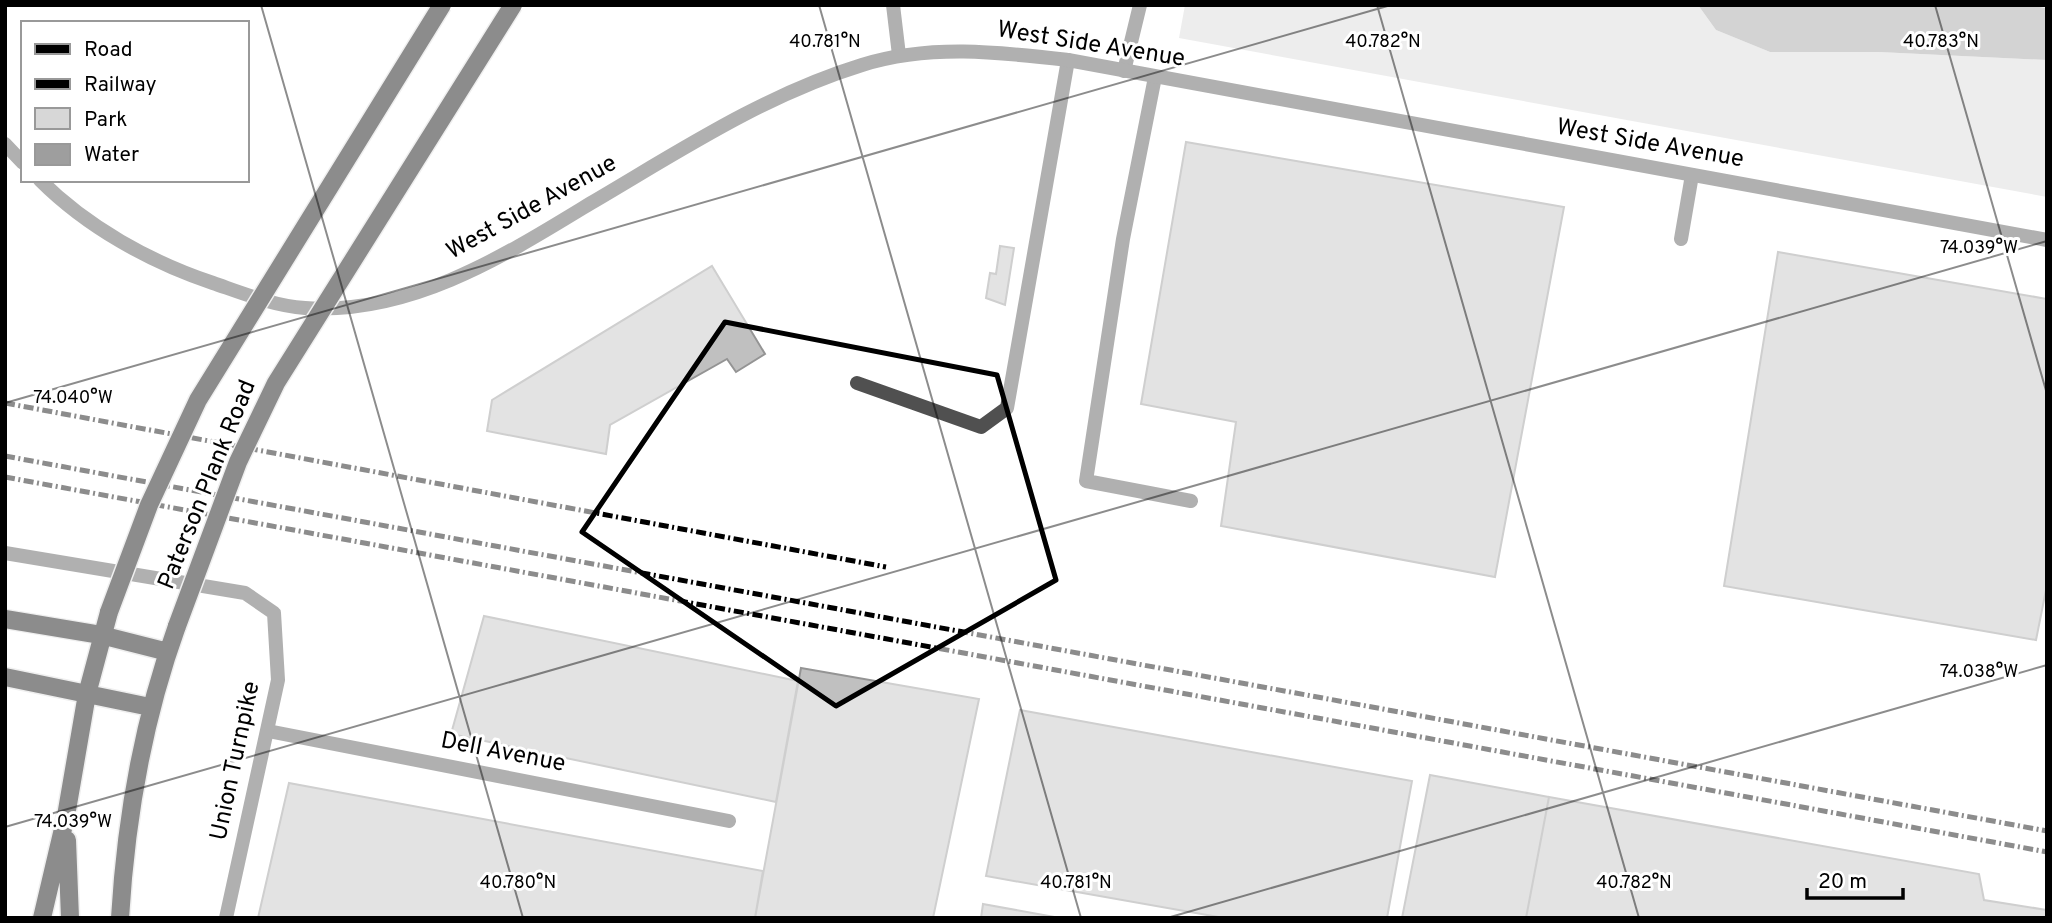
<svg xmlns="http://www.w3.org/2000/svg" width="2052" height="923" viewBox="0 0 2052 923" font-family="Overpass,sans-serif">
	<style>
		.green { fill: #d7d7d7 }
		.water { fill: #9e9e9e }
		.building { fill: #c0c0c0; stroke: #949494; stroke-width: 2 }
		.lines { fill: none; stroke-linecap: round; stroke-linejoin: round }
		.primary-casing { stroke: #dbdbdb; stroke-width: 21 }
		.service { stroke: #505050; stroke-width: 14 }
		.minor { stroke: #505050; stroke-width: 14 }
		.tertiary { stroke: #505050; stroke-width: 14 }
		.primary { stroke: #000; stroke-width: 18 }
		.rail { stroke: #000; stroke-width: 5; stroke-dasharray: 10 3.5 2 3.5; stroke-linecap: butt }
		.primary-bridge-casing { stroke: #dbdbdb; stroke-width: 21; stroke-linecap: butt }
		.primary-bridge { stroke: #000; stroke-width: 18 }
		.marked { fill: none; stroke: #000; stroke-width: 5; stroke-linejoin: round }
		.ticks { fill: none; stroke: #000; stroke-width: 2; stroke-opacity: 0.45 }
		.labels { text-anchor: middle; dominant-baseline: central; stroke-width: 6; stroke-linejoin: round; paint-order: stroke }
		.street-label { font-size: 24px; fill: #000; stroke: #fff }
		.ticks-label { font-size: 18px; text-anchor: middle; fill: #000; stroke: #fff; stroke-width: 6; stroke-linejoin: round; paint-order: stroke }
	</style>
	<rect width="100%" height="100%" fill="#fff"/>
	<path class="green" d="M1185 5H1698L1716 30 1770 52H1879L2047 60V197L1179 38Z"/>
	<path class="water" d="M1698 5H2024L2047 8V60L1879 52H1770L1716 30Z"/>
	<path class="building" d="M1186 142 1564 207 1495 577 1221 526 1236 422 1141 404Z
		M1000 246 1014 248 1005 305 986 298 990 273 996 274Z
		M1778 252 2047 299V585L2036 640 1724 586Z
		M712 266 765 354 736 372 727 359 610 425 606 454 487 431 492 400Z
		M484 616 798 681 776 802 451 734Z
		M801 668 979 699 933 918H755Z
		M1020 710 1412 781 1387 918H1224L986 876Z
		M1430 775 1549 797 1526 918H1402Z
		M289 783 763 871 755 918H258Z
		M1549 797 1979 874 1984 900 2047 910V918H1526Z
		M983 904 1060 918H981Z"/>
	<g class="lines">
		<g class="primary-casing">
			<path id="primary" d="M5 619 101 635 168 652
				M5 677 150 707
				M67 840 70 918
				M42 918 66 816 87 694 109 612
				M120 918C126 817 143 720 177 626"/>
		</g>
		<path class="service" d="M893 5 899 55
			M1124 71 1140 5
			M1155 77 1123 239 1086 481 1191 501
			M1681 239 1692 175
			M857 383 981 427 1007 408 1068 60
			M268 731 729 821"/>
		<path class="minor" d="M5 553 245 593 274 613 278 680 226 918"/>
		<path class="tertiary" d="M5 144 23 163
			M40 180C87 227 150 262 213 283 242 293 274 306 305 308 411 315 504 256 591 203 678 152 764 95 862 65 930 44 998 52 1068 60L2047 240"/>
		<use href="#primary" class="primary"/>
		<path class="rail" d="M5 403 886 567
			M5 456 2047 831
			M5 477 2047 852"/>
		<g class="primary-bridge-casing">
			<path id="primary-bridge" d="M109 612 149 505 198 400 442 5
				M177 626 238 462 276 383 513 5"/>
		</g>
		<use href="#primary-bridge" class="primary-bridge"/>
	</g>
	<path d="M0 0H2052V923H0ZM725 322 997 375 1056 580 836 706 582 532Z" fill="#fff" fill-opacity=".55" fill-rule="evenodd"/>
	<path class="marked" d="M725 322 997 375 1056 580 836 706 582 532Z"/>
	<path class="ticks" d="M261 5 523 918M819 5 1081 918M1377 5 1639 918M1935 5 2047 394M5 403 1391 5M5 827 2047 241M1167 918 2047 665"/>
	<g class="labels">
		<g class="street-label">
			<text transform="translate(1091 45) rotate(9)">West Side Avenue</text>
			<text transform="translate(1650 144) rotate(10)">West Side Avenue</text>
			<text transform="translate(532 208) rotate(-29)">West Side Avenue</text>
			<text transform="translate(208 485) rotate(-68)">Paterson Plank Road</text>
			<text transform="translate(503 753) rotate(11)">Dell Avenue</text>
			<text transform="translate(236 761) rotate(-78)">Union Turnpike</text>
		</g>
	</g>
	<g class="ticks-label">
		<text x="825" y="47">40.781°N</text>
		<text x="1383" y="47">40.782°N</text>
		<text x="1941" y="47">40.783°N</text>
		<text x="1979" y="253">74.039°W</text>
		<text x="73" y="403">74.040°W</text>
		<text x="1979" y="677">74.038°W</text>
		<text x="73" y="827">74.039°W</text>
		<text x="518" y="888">40.780°N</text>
		<text x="1076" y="888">40.781°N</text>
		<text x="1634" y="888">40.782°N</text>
	</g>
	<rect width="2052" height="923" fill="none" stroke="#000000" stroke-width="14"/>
	<rect x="21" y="21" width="228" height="161" fill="#ffffff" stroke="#999999" stroke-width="2"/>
	<rect x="35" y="44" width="35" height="10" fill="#000000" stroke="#999999" stroke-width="2"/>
	<text x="84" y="56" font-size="21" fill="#000000">Road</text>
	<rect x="35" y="79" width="35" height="10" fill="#000000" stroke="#999999" stroke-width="2"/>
	<text x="84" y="91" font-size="21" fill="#000000">Railway</text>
	<rect x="35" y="108" width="35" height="21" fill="#d7d7d7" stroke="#999999" stroke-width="2"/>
	<text x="84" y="126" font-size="21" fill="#000000">Park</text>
	<rect x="35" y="144" width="35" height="21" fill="#9e9e9e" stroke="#999999" stroke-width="2"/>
	<text x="84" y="161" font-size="21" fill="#000000">Water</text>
	<path d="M1807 888v10h96v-10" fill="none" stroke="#000000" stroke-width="3.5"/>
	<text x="1818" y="888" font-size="21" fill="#000000" stroke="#ffffff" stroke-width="5" paint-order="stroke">20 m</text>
</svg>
